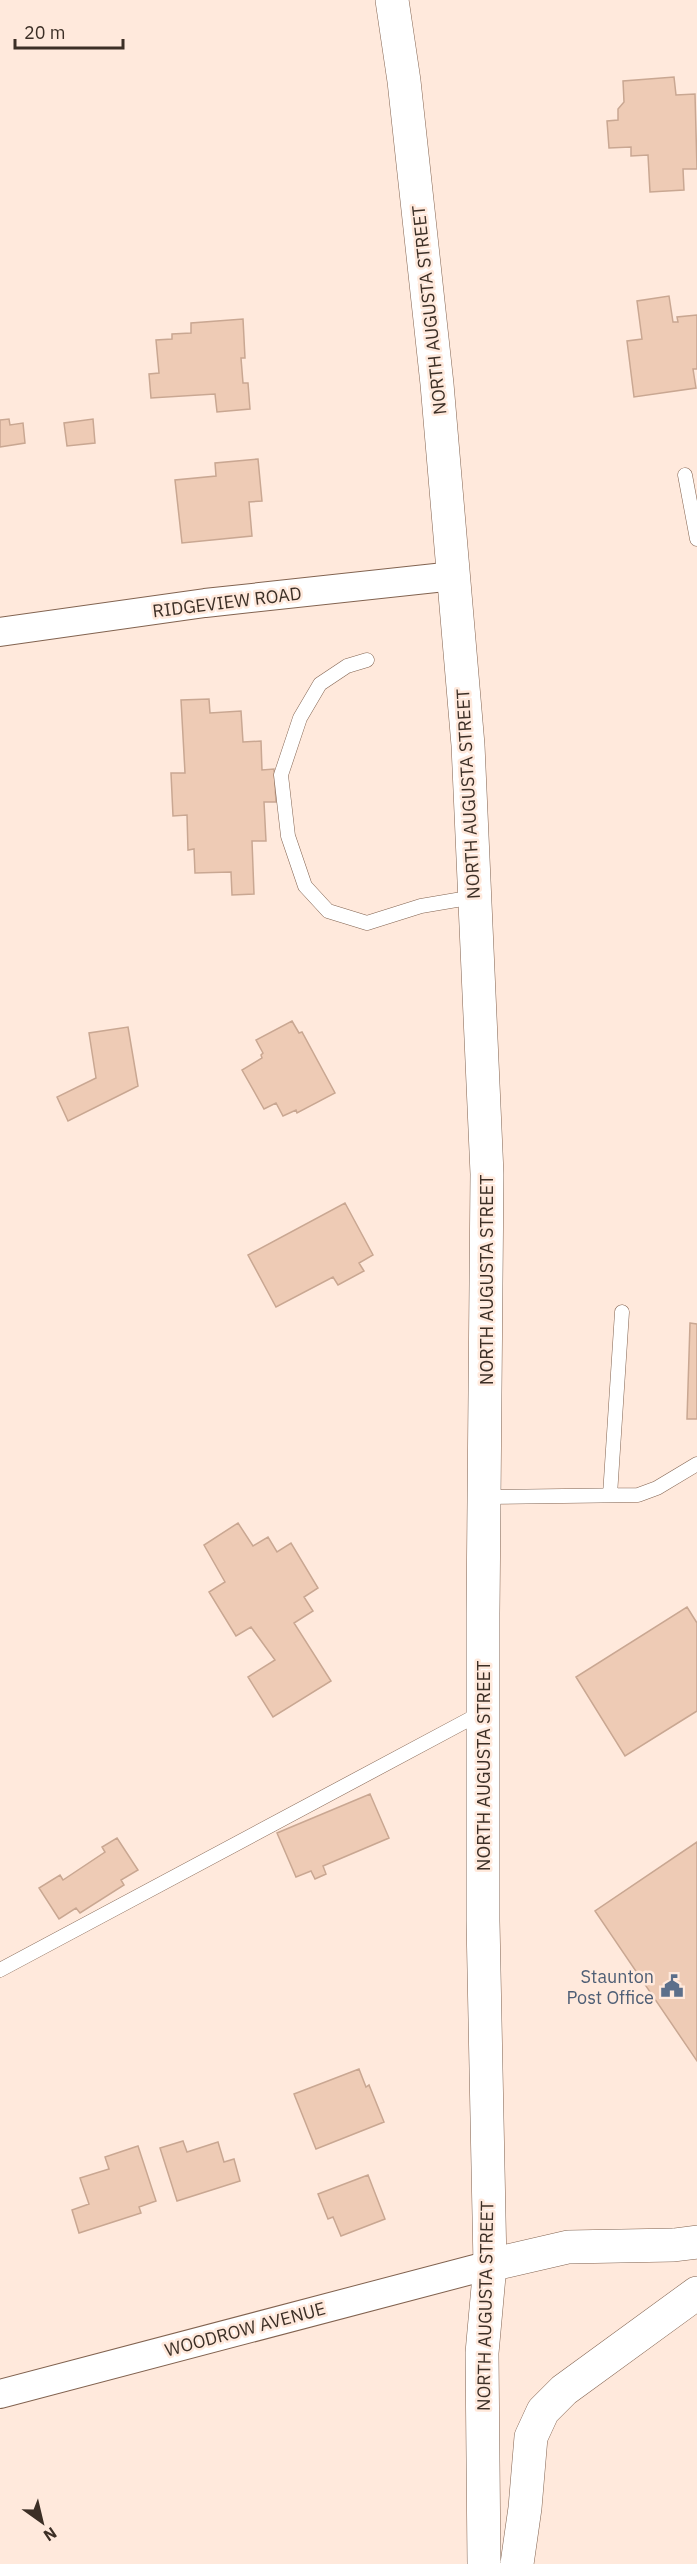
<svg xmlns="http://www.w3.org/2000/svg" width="697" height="2564" viewBox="0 0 697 2564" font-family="'IBM Plex Sans',sans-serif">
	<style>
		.building { fill: #eecbb5; stroke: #c9a792; stroke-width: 1.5 }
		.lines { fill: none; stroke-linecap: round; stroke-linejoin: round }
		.service-casing { stroke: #826350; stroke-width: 15 }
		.minor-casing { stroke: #826350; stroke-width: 30 }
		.tertiary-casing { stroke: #826350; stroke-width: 34 }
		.secondary-casing { stroke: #826350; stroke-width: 34 }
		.service { stroke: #fff; stroke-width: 14 }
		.minor { stroke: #fff; stroke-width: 28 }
		.tertiary { stroke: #fff; stroke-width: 33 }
		.secondary { stroke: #fff; stroke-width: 33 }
		.labels { text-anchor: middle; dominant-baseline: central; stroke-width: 5; stroke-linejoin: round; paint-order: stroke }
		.street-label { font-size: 18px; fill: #3c2f26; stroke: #ffe9dc }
		.service-label { font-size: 18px; fill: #4e5e75; stroke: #ffe9dc; text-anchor: end }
	</style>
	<rect width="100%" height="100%" fill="#ffe9dc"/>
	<path class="building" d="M674 77 676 95 695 94 697 169H683L684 190 650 192 648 155 631 156V147L609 148 607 121 618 120V109L624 102 623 81Z
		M669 296 673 322H678L677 317 697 315V369H693L696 388 634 397 627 341 642 339 637 301Z
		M243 319 245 358H241L243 383H248L250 409 217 412 215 394 151 398 149 374 159 373 156 340 172 339V334L191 333V323Z
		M9 419 10 425 23 423 25 443 0 447V420Z
		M93 419 95 443 67 446 64 423Z
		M258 459 262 501 249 502 252 536 182 543 175 480 216 476 215 463Z
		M209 699 210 713 241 711 243 742 261 741 262 770 274 769 276 802H264L266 841H252L254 894 232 895 231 872 195 873 194 849 188 850 187 815 173 816 171 773H185L181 700Z
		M292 1021 299 1033 302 1032 335 1093 297 1113 296 1110 283 1116 276 1103 264 1109 242 1070 262 1058 261 1055 263 1053 256 1040Z
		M128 1027 138 1086 68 1121 57 1097 96 1078 89 1033Z
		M345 1203 373 1255 359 1263 364 1271 338 1285 333 1277 276 1307 248 1255Z
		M690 1323 697 1324V1419H687Z
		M238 1523 253 1546 268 1537 277 1552 291 1543 318 1588 304 1597 313 1611 294 1623 331 1681 273 1717 248 1677 275 1660 251 1627 236 1636 209 1592 225 1582 204 1545Z
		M687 1607 697 1623V1711L625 1756 576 1677Z
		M370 1794 389 1838 323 1866 326 1874 315 1879 311 1871 296 1877 277 1833Z
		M117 1838 138 1870 121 1880 124 1885 80 1913 76 1908 59 1919 39 1888 60 1875 63 1880 105 1852 102 1847Z
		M697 1842V2061L595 1911Z
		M359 2069 366 2087 369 2085 384 2122 316 2149 294 2094Z
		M183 2141 187 2152 218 2142 224 2162 234 2159 240 2181 177 2201 160 2148Z
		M138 2146 156 2201 139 2207 141 2213 79 2233 72 2210 89 2204 80 2178 109 2169 105 2157Z
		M368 2175 385 2219 341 2236 333 2217 328 2219 318 2194Z"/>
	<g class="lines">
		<g class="service-casing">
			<path id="service" d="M685 475 697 539
				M367 660 347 666 320 684 300 718 281 775 288 836 305 886 328 911 367 923 421 906 474 897
				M610 1495 622 1312
				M484 1497 638 1495 657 1488 697 1464
				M0 1970 481 1713"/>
		</g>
		<g class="minor-casing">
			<path id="minor" d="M0 632 205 603 454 576
				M0 2394 490 2265"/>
		</g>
		<g class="tertiary-casing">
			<path id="tertiary" d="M490 2265 568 2247 674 2245 697 2242"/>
		</g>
		<g class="secondary-casing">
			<path id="secondary" d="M392 0 404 81 437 384 468 745 487 1174 483 1613V1921L490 2265 482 2353 484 2564
				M517 2564 525 2508 531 2437 543 2411 564 2390 697 2293"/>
		</g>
		<use href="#service" class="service"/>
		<use href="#minor" class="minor"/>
		<use href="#tertiary" class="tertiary"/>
		<use href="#secondary" class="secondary"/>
	</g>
	<defs>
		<g id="civic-bare" transform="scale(1.8)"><path d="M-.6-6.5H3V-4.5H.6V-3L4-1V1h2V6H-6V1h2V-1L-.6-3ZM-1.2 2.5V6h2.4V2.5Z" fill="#5c6f8a" stroke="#ffe9dc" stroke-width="2.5" paint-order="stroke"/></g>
	</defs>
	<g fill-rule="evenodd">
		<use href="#civic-bare" x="672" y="1986"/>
	</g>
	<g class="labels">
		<g class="street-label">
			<text transform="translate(429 310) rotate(-96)">NORTH AUGUSTA STREET</text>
			<text transform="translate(227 602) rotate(-7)">RIDGEVIEW ROAD</text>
			<text transform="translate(468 794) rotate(-93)">NORTH AUGUSTA STREET</text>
			<text transform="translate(486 1280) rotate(-90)">NORTH AUGUSTA STREET</text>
			<text transform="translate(483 1766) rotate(-90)">NORTH AUGUSTA STREET</text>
			<text transform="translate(485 2306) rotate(-89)">NORTH AUGUSTA STREET</text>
			<text transform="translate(245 2329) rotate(-15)">WOODROW AVENUE</text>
		</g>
		<g class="service-label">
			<text x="654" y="1976">Staunton<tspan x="654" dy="21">Post Office</tspan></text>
		</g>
	</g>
	<g transform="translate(42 2522) rotate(146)" stroke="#ffe9dc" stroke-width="4.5" paint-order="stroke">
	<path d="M0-4.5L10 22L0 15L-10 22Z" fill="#3c2f26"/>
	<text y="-9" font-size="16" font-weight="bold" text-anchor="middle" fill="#3c2f26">N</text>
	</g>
	<path d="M15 39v9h108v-9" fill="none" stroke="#3c2f26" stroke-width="3"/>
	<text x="24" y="39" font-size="18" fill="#3c2f26" stroke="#ffe9dc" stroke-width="4.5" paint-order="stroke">20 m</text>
</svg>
